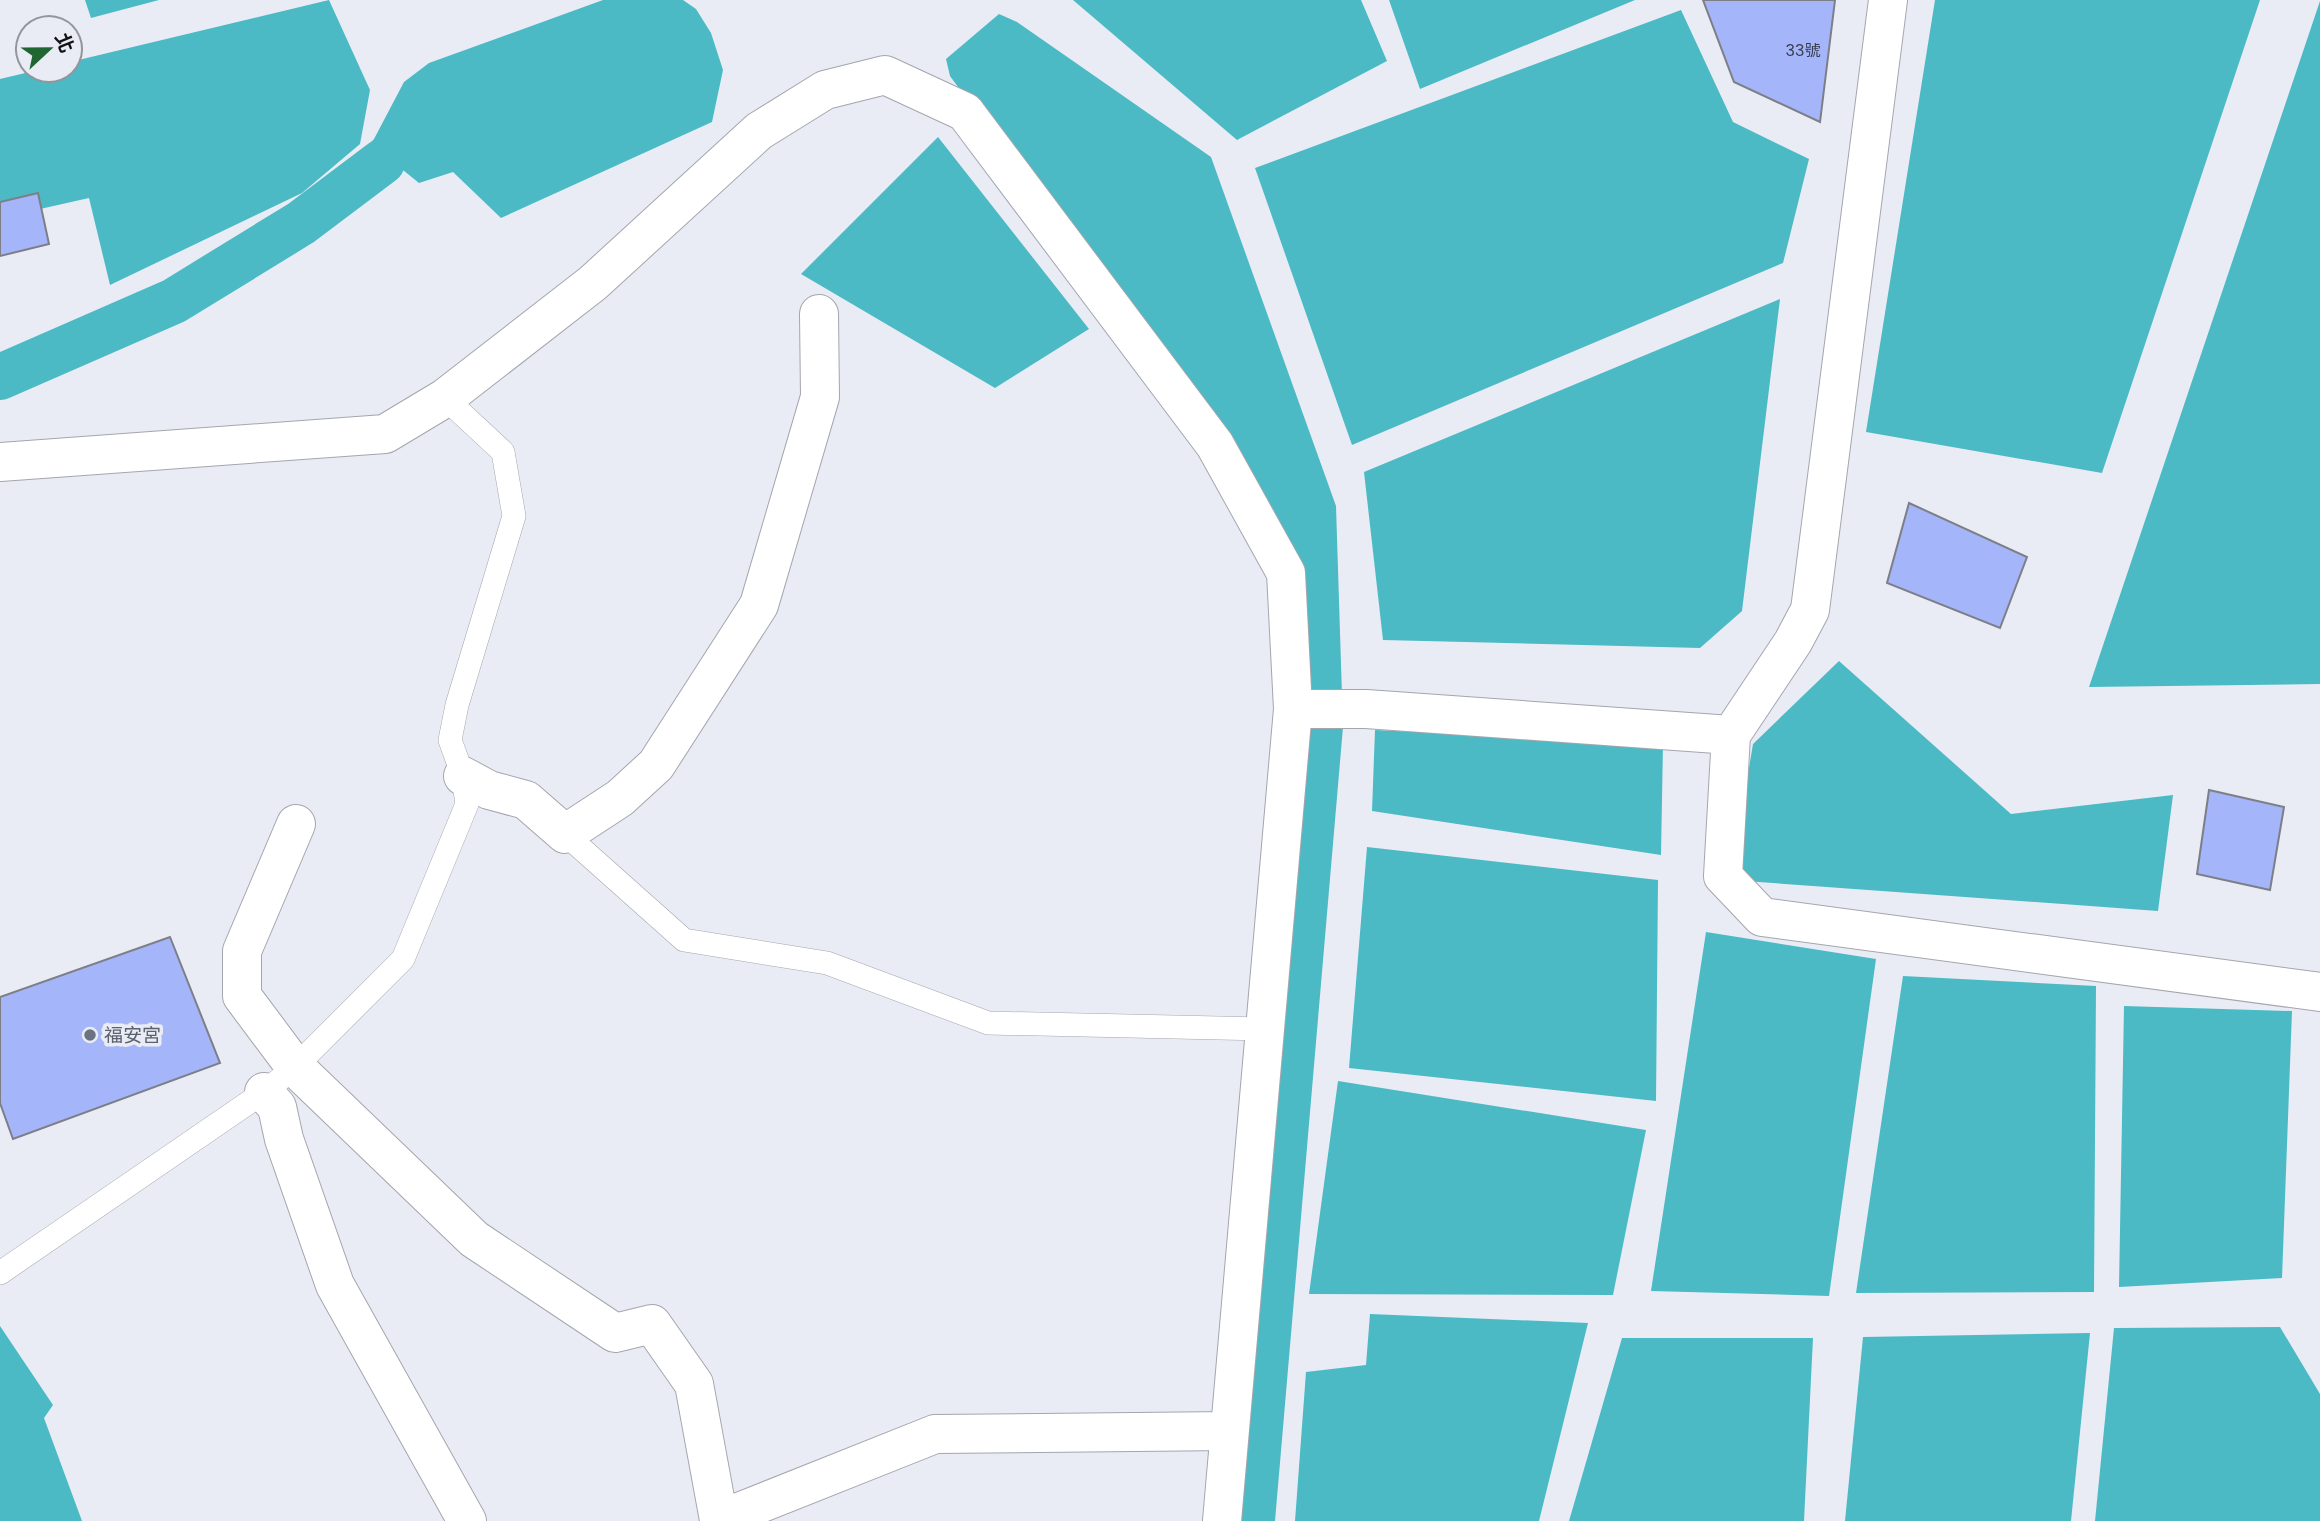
<svg xmlns="http://www.w3.org/2000/svg" width="2320" height="1521" viewBox="0 0 2320 1521" font-family="Poppins,'Noto Sans TC',sans-serif">
	<style>
		.water { fill: #4bbac5 }
		.lines { fill: none; stroke-linecap: round; stroke-linejoin: round }
		.canal { stroke: #4bbac5; stroke-width: 46 }
		.building { fill: #a4b5fa; stroke: #7d7f87; stroke-width: 2 }
		.service-casing { stroke: #a4a6ae; stroke-width: 24 }
		.minor-casing { stroke: #a4a6ae; stroke-width: 40 }
		.service { stroke: #fff; stroke-width: 23 }
		.minor { stroke: #fff; stroke-width: 38 }
		.worship-dot { fill: #6b7280; stroke: #e9ecf5; stroke-width: 2.5 }
		.labels { text-anchor: middle; dominant-baseline: central; stroke-width: 7; stroke-linejoin: round; paint-order: stroke }
		.number-label { font-size: 16px; fill: #363b4e }
		.worship-label { font-size: 19px; fill: #5b616d; stroke: #e9ecf5; text-anchor: start }
	</style>
	<rect width="100%" height="100%" fill="#e9ecf5"/>
	<path class="water" d="M85 0H159L91 18Z
		M329 0 370 90 360 144 302 193 110 285 89 198 0 218V79L38 70H70V62Z
		M603 0H683L696 9 711 33 723 70 712 122 501 218 453 172 419 183 398 166 339 207 328 192 374 139 404 82 429 63Z
		M1073 0H1361L1387 61 1237 140Z
		M1389 0H1635L1420 89Z
		M1935 0H2260L2102 473 1866 432Z
		M2320 1V684L2089 687Z
		M1681 10 1733 122 1809 159 1783 263 1352 445 1255 168Z
		M999 14 1017 22 1211 157 1336 506 1343 727 1275 1521H1239L1305 629 1273 518 950 76 946 59Z
		M938 137 1089 329 995 388 801 274Z
		M1780 299 1742 611 1700 648 1383 640 1364 472Z
		M1839 661 2011 814 2173 795 2158 911 1730 880 1753 744Z
		M1375 730 1663 743 1661 855 1372 811Z
		M1367 847 1658 880 1656 1101 1349 1068Z
		M1706 932 1876 959 1829 1296 1651 1291Z
		M1903 976 2096 986 2094 1292 1856 1293Z
		M2124 1006 2292 1011 2282 1278 2119 1287Z
		M1338 1081 1646 1130 1613 1295 1309 1294Z
		M1370 1314 1588 1323 1539 1521H1295L1306 1372 1366 1365Z
		M0 1326 53 1405 44 1418 82 1521H0Z
		M2280 1327 2320 1394V1521H2095L2114 1328Z
		M2090 1333 2071 1521H1845L1863 1337Z
		M1622 1338H1813L1804 1521H1569Z"/>
	<g class="lines">
		<path class="canal" d="M0 377 174 301 301 223 382 162"/>
	</g>
	<path class="building" d="M1703 0H1835L1820 122 1734 82Z
		M38 193 49 244 0 256V202Z
		M1909 503 2027 557 2000 628 1887 583Z
		M2209 790 2284 807 2270 890 2197 874Z
		M170 937 220 1063 13 1139 0 1103V997Z"/>
	<g class="lines">
		<g class="service-casing">
			<path id="service" d="M565 834 684 940 827 963 988 1023 1265 1029
				M0 1273 264 1092 295 1067 403 959 467 804 463 776 450 740 457 705 514 516 503 452 445 398"/>
		</g>
		<g class="minor-casing">
			<path id="minor" d="M1888 0 1810 610 1793 642 1731 735 1723 876 1762 917 2320 992
				M0 462 385 434 445 398 593 283 759 131 825 90 885 75 965 112 1215 445 1286 573 1293 709 1222 1521
				M1293 709H1366L1731 735
				M463 776 489 790 526 800 565 834 620 798 656 765 759 605 820 397 819 314
				M296 824 242 951V996L295 1067 474 1239 615 1333 652 1324 694 1384 719 1520 935 1434 1229 1431
				M264 1092 277 1107 284 1139 335 1285 467 1521"/>
		</g>
		<use href="#service" class="service"/>
		<use href="#minor" class="minor"/>
	</g>
	<circle class="worship-dot" cx="90" cy="1035" r="7"/>
	<g class="labels">
		<g class="number-label">
			<text x="1803" y="50">33號</text>
		</g>
		<g class="worship-label">
			<text x="104" y="1035">福安宮</text>
		</g>
	</g>
	<g transform="translate(49 49) rotate(68)"><circle r="33" fill="#e9ecf5" stroke="#93959b" stroke-width="2"/>
	<path d="M0-5L12 26L0 18L-12 26Z" fill="#206632"/>
	<text y="-10" font-size="19" font-weight="bold" text-anchor="middle" fill="#111215">北</text>
	</g>
</svg>
